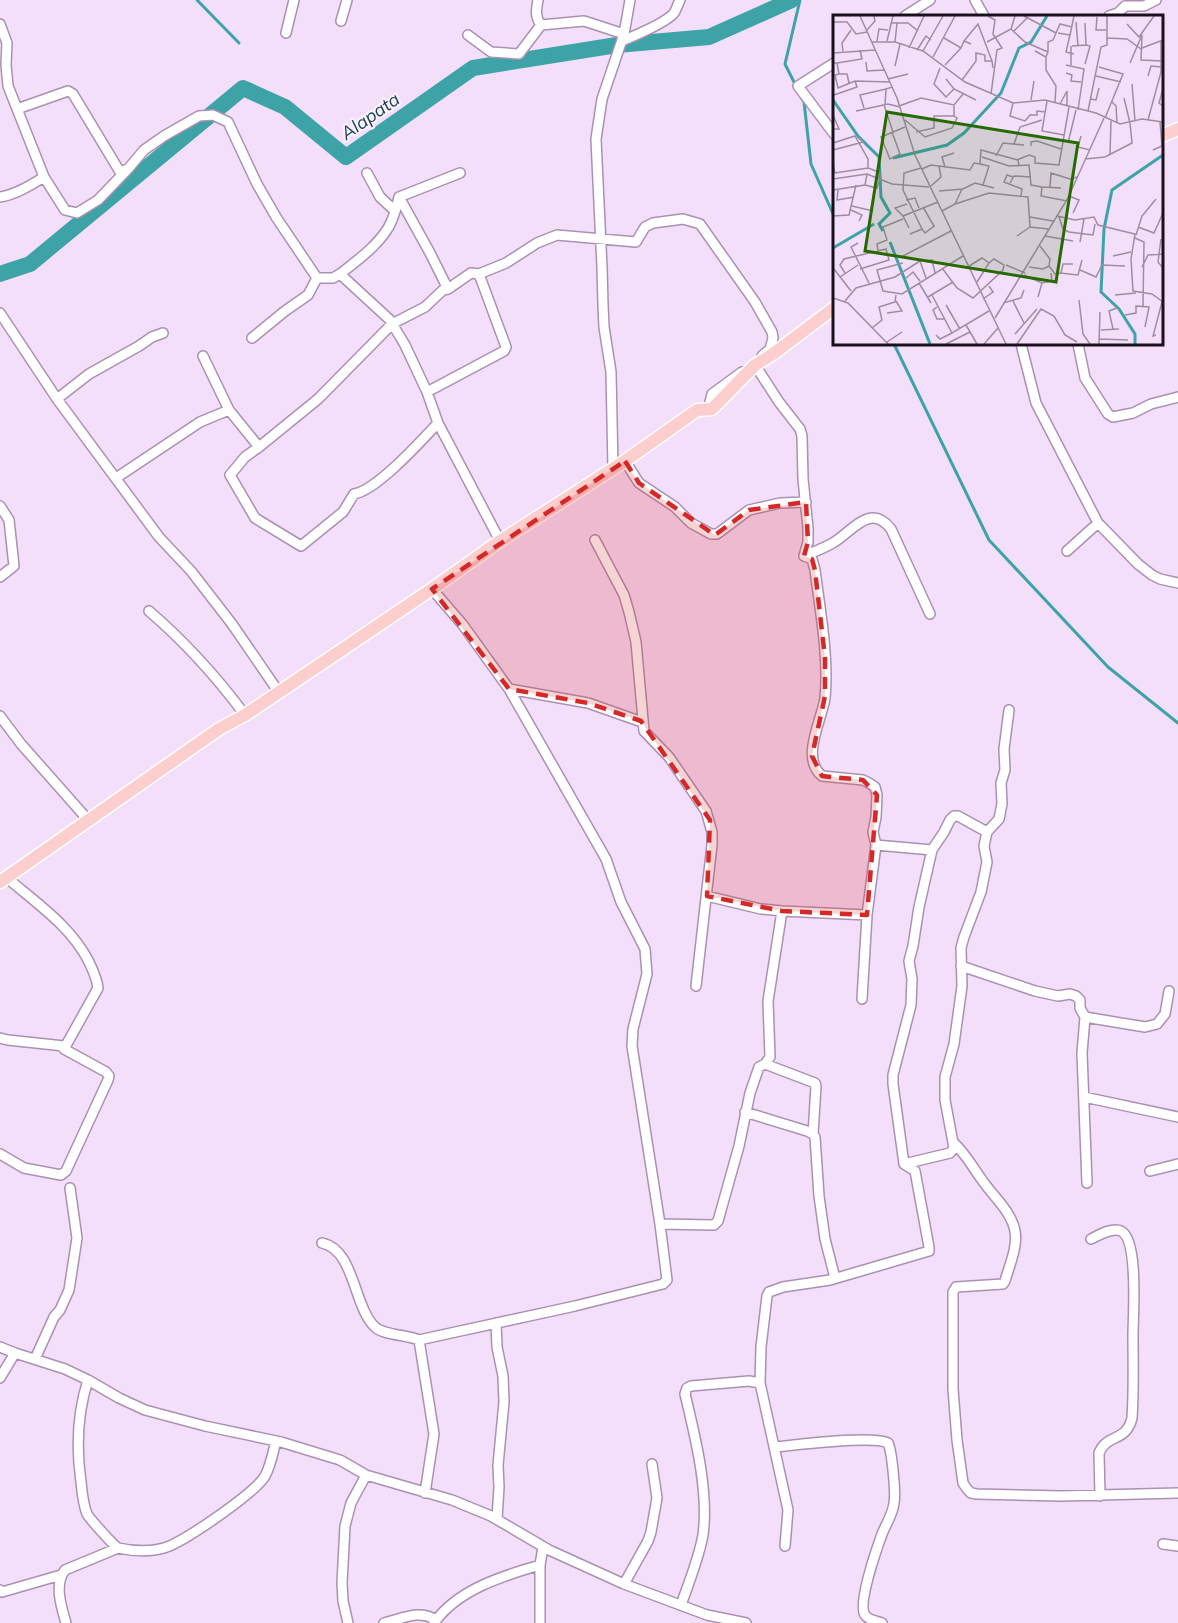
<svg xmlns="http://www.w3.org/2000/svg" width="1178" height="1623" viewBox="0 0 1178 1623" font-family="Mulish,sans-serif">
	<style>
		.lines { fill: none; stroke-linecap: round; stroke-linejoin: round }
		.stream { stroke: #3ea3a7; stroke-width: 3 }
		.river { stroke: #3ea3a7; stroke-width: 16 }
		.minor-casing { stroke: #aa91b2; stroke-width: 12 }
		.major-casing { stroke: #fff; stroke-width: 15 }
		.minor { stroke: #fff; stroke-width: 9 }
		.major { stroke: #fdcece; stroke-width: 12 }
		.marked { fill: #d62828; fill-opacity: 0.2; stroke: #d62828; stroke-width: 4.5; stroke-dasharray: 12 8; stroke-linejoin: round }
		.labels { text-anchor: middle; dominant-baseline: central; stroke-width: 4.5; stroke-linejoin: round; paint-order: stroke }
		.water-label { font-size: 18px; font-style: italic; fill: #174446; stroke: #fbf0ff }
		.inset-river { fill: none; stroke: #3ea3a7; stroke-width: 3 }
		.inset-road { fill: none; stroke: #9d8da2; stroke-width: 1.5 }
		.view { fill: #266a00; fill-opacity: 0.15; stroke: #266a00; stroke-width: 3 }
		.inset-edge { fill: none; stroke: #1a111c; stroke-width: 3 }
	</style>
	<rect width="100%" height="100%" fill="#f4dffb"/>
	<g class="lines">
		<path class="stream" d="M197 0 239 43
			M796 86 785 64 800 0
			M801 97 804 102 811 164 834 216
			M894 344 989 540 1108 667 1178 723"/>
		<path class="river" d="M0 274 30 264 243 88 285 107 346 157 473 68 617 45 709 37 792 0"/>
		<g class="minor-casing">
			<path id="minor" d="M538 0C536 10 535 17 541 25L584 21 624 34
				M975 0 984 16
				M905 16 930 0
				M1109 16 1118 13 1125 6H1144L1156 0
				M341 21 347 0
				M0 24 7 43 6 65 8 86 44 177C31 185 15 195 0 197
				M286 33 294 0
				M468 35 491 52 519 54 541 25
				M622 41C634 36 666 23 674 13 676 10 678 4 680 0
				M834 63 798 86 834 134
				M17 109 68 91 73 94 120 172 128 169 144 150 164 136 199 116 213 115 228 122 257 184 276 217 317 278
				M367 173 380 197 395 211
				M44 177 65 210 77 213 98 200 127 170
				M399 197 460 173
				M340 274C358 260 384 241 392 220 395 213 397 205 399 197L430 253 448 289
				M0 313 57 399 159 537 191 571 232 624 278 691
				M252 338 285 311 308 295 317 278H333L340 274 390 320 405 345 427 392 438 423 500 541
				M1021 344 1036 403 1098 523 1138 564 1152 575 1160 579 1178 583
				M1078 344 1085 378 1108 414 1113 417 1133 413 1151 404 1178 397
				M203 356 229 410 259 447 245 457 230 475 255 518 301 546 343 512 354 494C377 490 421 441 438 423
				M427 392 504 351 506 347 479 274
				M57 399 89 374 139 346 152 337 163 333
				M712 409 710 402 712 394 742 372
				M259 447 318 399 392 324 425 307 443 290 448 289 471 273 479 274 506 263 537 243 557 235 636 242 645 227 653 223 683 219 700 224 755 302 772 332 773 338 770 349 762 356
				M625 461 639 483 675 507 691 523 711 534H717L749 510 780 503 806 502
				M613 468 611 372 604 327 603 305 602 267 596 139 602 99 624 34 630 0
				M116 478 200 422 229 410
				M0 506 9 520 14 566 0 577
				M595 540 624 595 629 612 636 642 644 731 669 757 706 811 712 832V845L696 986
				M1067 551 1098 523
				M804 556C813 552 822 549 831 544 851 534 869 501 891 529L930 614
				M432 589 463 625 509 689 588 703 642 722
				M149 611C185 642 216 676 245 715
				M0 716 21 744 89 821
				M987 832 999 819 1002 804 1001 783 1005 770 1004 749 1009 710
				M876 845 932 850
				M707 896 761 909 782 911 867 915 876 845 873 832 876 817 877 795 875 787 869 783 863 780 822 776C800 758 822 720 825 698 829 657 820 610 815 570L812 559 804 556 808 542V528L803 479 802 436 800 429 779 402 755 365
				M961 966 1035 991 1058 996 1070 994 1076 996 1080 1000V1008L1085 1017 1082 1053 1087 1183
				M862 999 867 915
				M1085 1017 1145 1027 1157 1024 1165 1014 1169 991
				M0 1038 8 1040 64 1046V1049L98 988C97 978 93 971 89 962 71 926 36 903 6 877
				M765 1064 770 1057 768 1001 782 911
				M1084 1097 1178 1117
				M745 1112 807 1131 813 1134 815 1137 819 1196 825 1239 835 1278
				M954 1143C967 1155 974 1170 985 1184 995 1198 1012 1213 1015 1231 1018 1247 1009 1266 1005 1281L1003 1284 956 1287 953 1292V1389L957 1440 963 1483 967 1489 971 1493 977 1494 1061 1496 1178 1493
				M0 1154 24 1168 61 1175 66 1171 108 1080 109 1076 106 1072 64 1049
				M1150 1171 1178 1164
				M660 1224 714 1225 718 1221 739 1146 750 1093 759 1067 765 1064 815 1083 816 1086 813 1134
				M1091 1239C1099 1235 1112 1227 1121 1231 1139 1240 1133 1316 1133 1335 1133 1363 1134 1390 1132 1418 1126 1443 1107 1433 1099 1453L1100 1496
				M322 1243C355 1250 353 1306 375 1327 383 1335 408 1335 419 1340L434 1434 425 1493
				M496 1323 497 1347 503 1376 504 1402 498 1465 499 1487 497 1519
				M419 1340 575 1306 663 1284 667 1280 660 1224 632 1046 633 1029 647 974 645 949 621 902 606 859 509 689
				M0 1347 15 1353 65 1369 88 1380 119 1398 145 1410 205 1426 281 1442 340 1460 366 1475 452 1500 491 1516 549 1550 624 1584 707 1615 746 1623
				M35 1359 54 1317 60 1310 69 1290 77 1238 70 1188
				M0 1378 15 1353
				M88 1380C77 1414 76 1447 81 1482 82 1492 83 1504 87 1514 90 1519 113 1545 118 1548 132 1551 150 1552 164 1548 184 1542 255 1493 265 1476 271 1465 273 1452 276 1441
				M760 1383 761 1347 767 1296 769 1292 783 1287 830 1280 929 1251V1247L915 1171 904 1164 893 1084V1075L911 1005 912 979 909 961 913 946 919 907 932 850 944 832 950 820 954 816H958L987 832 984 846 987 862 981 892 964 937 961 948 962 986 954 1044 945 1077V1100L954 1148 950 1153 904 1164
				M775 1447C796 1445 873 1435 888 1443 892 1451 896 1494 894 1503 893 1514 886 1524 882 1534 877 1548 857 1604 865 1615 868 1620 877 1621 882 1623
				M1163 1544 1178 1546
				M624 1584 648 1541 651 1532 657 1498 652 1464
				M0 1590 2 1592 61 1575
				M681 1605C689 1582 699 1558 703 1535 709 1491 695 1436 685 1394L687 1388 691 1386 749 1381 760 1383 788 1510 785 1546
				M66 1623C61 1606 54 1584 65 1570L118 1548
				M348 1623 343 1601 342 1583 345 1526 351 1503 366 1475
				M384 1623C402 1619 419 1609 436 1620
				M434 1623C457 1590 502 1576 540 1565
				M540 1623V1565L543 1547"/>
		</g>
		<g class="major-casing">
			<path id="major" d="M1162 136 1178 129
				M0 882 219 729 245 715 432 589 500 541 625 461 697 410 712 409 755 365 773 354 834 308"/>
		</g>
		<use href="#minor" class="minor"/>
		<use href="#major" class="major"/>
	</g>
	<path class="marked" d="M625 461 639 483 715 535 749 510 806 502 808 542 804 556 812 559 815 570 825 658V696L812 756 822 776 863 780 877 795 867 915 782 911 707 896 710 820 641 721 588 703 509 689 432 589Z"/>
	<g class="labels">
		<g class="water-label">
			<text transform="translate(370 116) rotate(-35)">Alapata</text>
		</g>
	</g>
	<g transform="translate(833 15)">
		<rect width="330" height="330" fill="#f4dffb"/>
		<path class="inset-river" d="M0 85 25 121 46 142 48 182 57 198 46 209 50 216M60 143 114 130 131 118 168 78 186 33 198 27 214 1M57 227 97 329M0 233 41 209M302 329V319L286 294 268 277 271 214 279 175 330 140"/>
		<path class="inset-road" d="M27 1 64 83 82 140 173 329M155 1 162 5 160 19 169 33 164 35 158 79M191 1 223 18M264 2 263 15H273M0 7H14L23 19 34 17M243 7 245 31M58 8H75L85 16M294 9 306 22 321 1M178 14 192 27 215 37 213 42M33 16 42 6 41 1M180 17 194 3M225 18 237 20 233 37 241 39M237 20 241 1M111 23 128 33 131 26M274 23 294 24 308 34M44 26 46 14 55 15M54 26 60 1M38 27H62L90 36 132 67 180 88 212 85 263 98 287 109 309 104 330 107M62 27 64 8M154 27 178 14 182 1M138 29 131 26 145 9 159 46M239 31 253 30 252 8M76 33 91 1M309 33 330 25M84 35 93 21 98 25M10 36 9 28 18 15M90 36 110 1M202 36 213 42V55L223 71 222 87M215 37V27L220 25 227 9 239 12M0 38 42 35M100 42 122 1M33 47 34 56 51 55M0 48H4L6 59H14L16 68M4 48 29 44 27 35M297 48 309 20 308 45 329 46M252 49 257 31 253 30M112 50 128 33M233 50 251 54 245 95M238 50V31M62 51 67 29M266 52 290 59 272 103M107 53 101 69 113 82 121 74M233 58 239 60 238 66 248 67M6 59 2 60 5 73 22 66 57 67M263 61 288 67M315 61 318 51 328 52M55 64 75 59M113 64 121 74 143 85M129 65 143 46V38L152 40V46H159L160 53M299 69 302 106M330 74 326 88 330 91M1 80 24 72 22 66M291 83 297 108M257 84 263 85 266 73M198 85 201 66M214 86 209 116 231 120M279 87 283 91 284 108M180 88 177 101 192 106 197 100H204V96L213 97M227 89 234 76V90M51 90 60 117M52 90 53 74 59 72M66 91 88 83 121 90 130 79M31 93 27 80 53 74M23 96 55 89 67 92M255 96 268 32 274 30V1M0 100 6 114H0M72 105 92 122 119 113 124 103 121 101M315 105 328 57V26M59 117 67 139 57 144 48 122 65 115 72 112M83 117 101 113V101H121V91M248 121 245 132 257 135M0 128 22 121 35 144V153L46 157 48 163M235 128 243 95M181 129 187 112 209 105M198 131V127L204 126 228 134M0 135 30 127 26 123M320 135 329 131 327 107M277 140 278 106M163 141 170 128 191 130M149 142 176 151 196 150 198 170 209 172M252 144 272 142 299 128 297 108M184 145 196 140 202 142V148L226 150 236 92M0 149 2 158 35 153M147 149 148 135 185 145 186 151M112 152 109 142 121 138M88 153 71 158 70 175 89 214M89 154 98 150 137 155 141 148 147 149 156 151 150 170M180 162 174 160 171 167 189 174 188 181M0 164 34 159 59 169 96 172M177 168 181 161 198 162M32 170 44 173 47 163M98 171 108 162 106 151M217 172 218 158 237 164 244 162M228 173 209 172 208 181 234 186M0 175 32 170 34 159M5 175 4 185 21 182M106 176 130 174 142 168 161 173M236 181 246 185 240 198M73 185 82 183 86 193M122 189 156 178 195 182 197 212M19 191 40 196M18 195 29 200 26 206M109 196 122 189 129 174M0 201 16 200 23 170M70 201 62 193 74 189M224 201 242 205 261 202 265 210 302 219 298 244 300 276 319 279 330 287M197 202 220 206M226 202 230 214 236 217 260 220 262 209M305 212 321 218 330 198M76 213 70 201 105 187M77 219 89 214 92 218 101 211 90 192M303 220 309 201 323 184M184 221 197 212 215 214M212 221 240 226M302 223 311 227 310 291M328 224 325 247 330 253M247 227 251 204M25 228 18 232 36 268M45 236 44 229 54 225 50 212 70 204M280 241 298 237M68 242 118 216M90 246 99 245 102 258M70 248 44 255 50 276 69 279 130 241M173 250 192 258M136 251 149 243 156 248 144 267M216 251 222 259 228 258 230 249H240M196 252 210 254 216 251 217 244 207 231M309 252 315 240 330 239M109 253 124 273 140 283 170 255 171 250 161 244 156 248M1 254 18 276M247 255 263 262 269 250 292 251M12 258 7 250 11 244 53 234 56 245 27 254M227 258 245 260 249 245M191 260 209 268 205 282M7 262 25 250M72 264 80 257 87 266M86 268 98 288M209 268 219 266 218 258M99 280 119 318 156 296M282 280 303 278M95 282 120 267M0 283 15 288 55 329M150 284 160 277 156 271M246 285 250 319 257 329M12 286 23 273 62 262 87 246 93 263M180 286 191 308M170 288 188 283 191 275M113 290 127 314M104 292 100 295 104 304H111M54 298 69 296 63 286M292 300 303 298V291L316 292 312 312M162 303 235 183 271 103M133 310 144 329M39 313 49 305 46 292 62 287 63 280M280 314 276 296 284 293M268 315 286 314M182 319 204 294M103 320 107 324 119 318M323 320 320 321 329 287M266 324 295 325M54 327 69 317M113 329 137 317M151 329 165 313M184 329 208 294 221 301 232 320 244 327M266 329 267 297"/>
		<path class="view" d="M54 97 245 128 223 267 32 236Z"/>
		<rect width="330" height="330" class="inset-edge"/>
	</g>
</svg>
